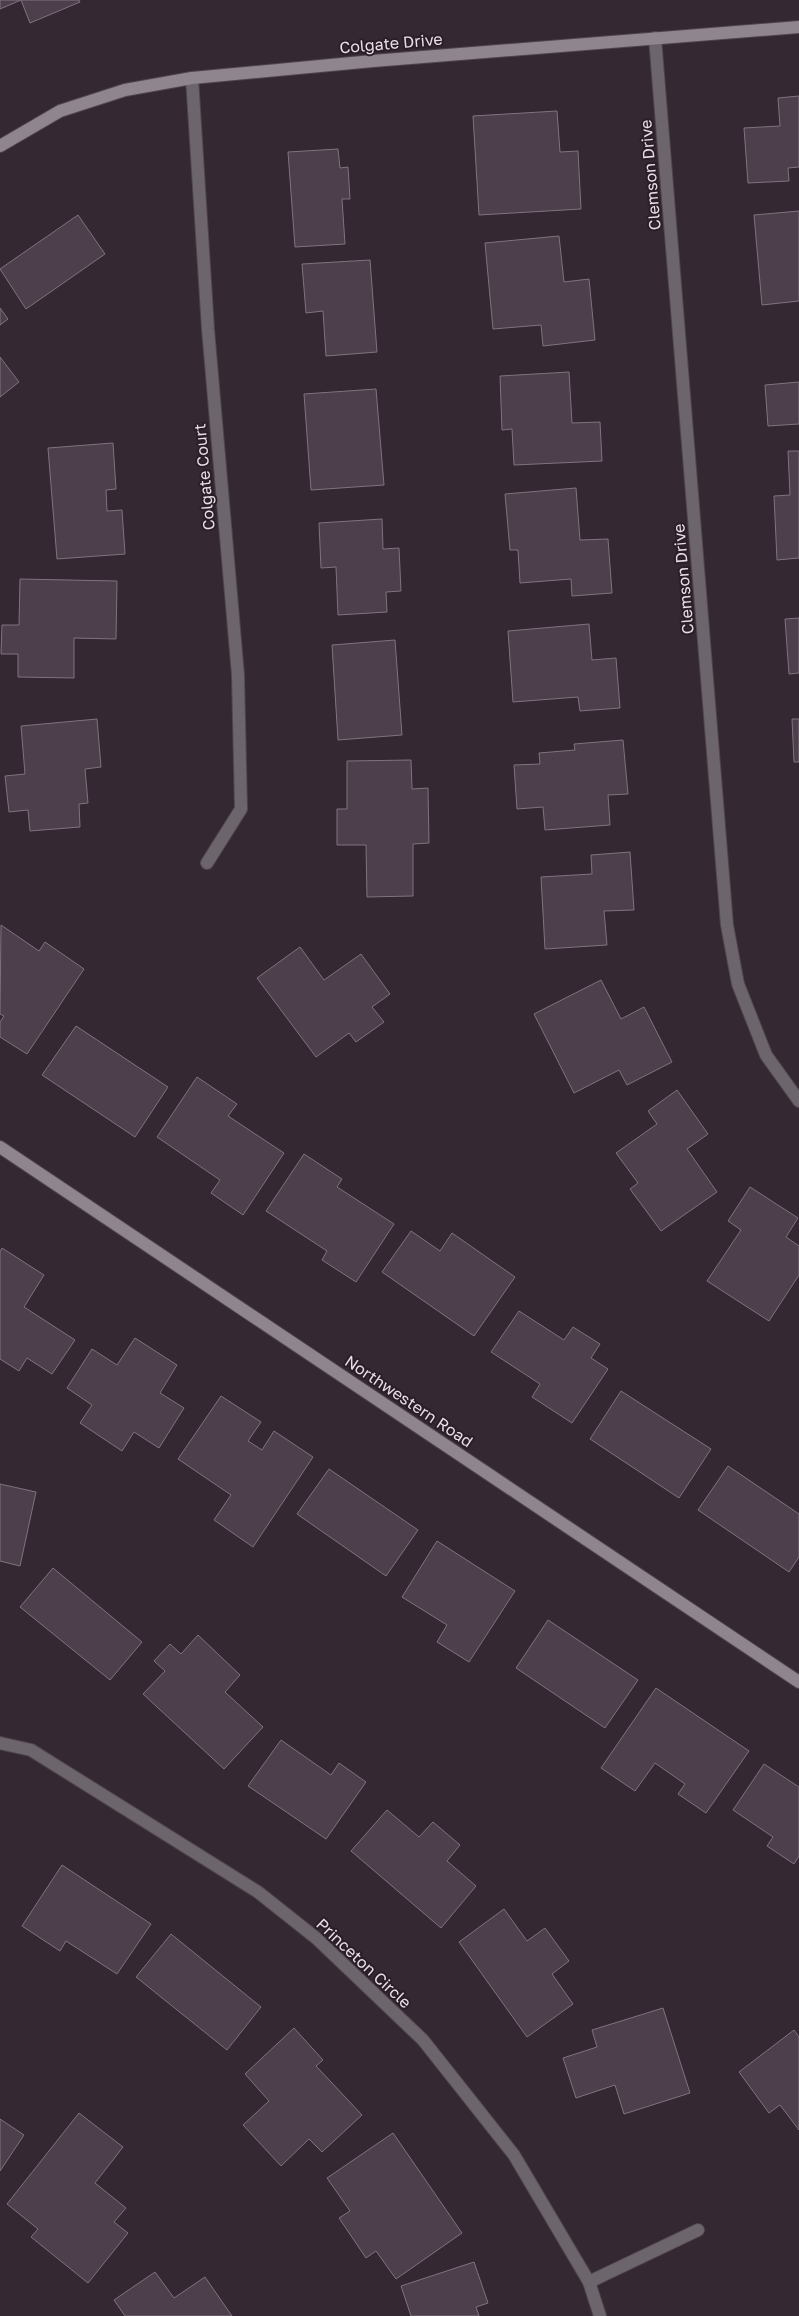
<svg xmlns="http://www.w3.org/2000/svg" width="799" height="2316" viewBox="0 0 799 2316" font-family="'Golos Text',sans-serif">
	<style>
		.building { fill: #4d404c; stroke: #81727f }
		.lines { fill: none; stroke-linecap: round; stroke-linejoin: round }
		.lane-casing { stroke: #514550; stroke-width: 14 }
		.street-casing { stroke: #514550; stroke-width: 14 }
		.secondary-casing { stroke: #514550; stroke-width: 14 }
		.lane { stroke: #6c656b; stroke-width: 12 }
		.street { stroke: #6c656b; stroke-width: 12 }
		.secondary { stroke: #8f858e; stroke-width: 12 }
		.labels { text-anchor: middle; dominant-baseline: central; stroke-width: 4; stroke-linejoin: round; paint-order: stroke }
		.street-label { font-size: 16px; fill: #e7dfe6; stroke: #2a1e29 }
	</style>
	<rect width="100%" height="100%" fill="#342833"/>
	<path class="building" d="M0 0H79L80 2 30 23 21 0 0 9Z
		M799 96V167L788 168 789 181 748 183 744 128 780 126 778 98Z
		M557 111 560 152 578 151 581 209 479 215 473 116Z
		M338 149 340 168 348 167 350 199H342L345 244 295 247 288 152Z
		M799 211V301L762 305 754 215Z
		M78 215 105 254 26 309 0 269Z
		M559 236 564 282 589 279 595 340 543 346 541 325 493 329 485 243Z
		M370 260 377 352 326 356 323 311 306 313 302 264Z
		M0 308 8 319 0 325Z
		M0 357 19 382 0 397Z
		M569 372 572 423 600 422 602 461 514 465 512 429 502 430 500 376Z
		M799 382V424L768 426 765 385Z
		M376 389 384 485 311 490 304 394Z
		M113 443 116 489 106 490 107 511 122 510 125 554 57 559 48 448Z
		M788 451H799V558L777 560 774 496 790 495Z
		M576 488 580 540 608 539 612 593 572 596 571 579 520 583 518 550H510L505 494Z
		M382 519 383 549 399 548 401 591 386 592 387 612 338 615 336 567 321 568 319 523Z
		M20 579 117 581 116 639 74 638V678L18 677V654H1L2 625H19Z
		M799 618V673L789 674 785 619Z
		M589 624 592 660 616 658 620 708 580 711 578 697 513 702 508 631Z
		M395 640 402 735 338 740 332 645Z
		M97 719 101 767 85 769 88 803 79 804 80 827 30 831 28 810 9 812 5 776 25 774 21 726Z
		M792 719H799V762H794Z
		M623 740 628 794 608 795 610 825 545 830 543 807 517 809 514 765 540 764 539 753 575 750 574 744Z
		M411 760 412 789 428 788 429 843 413 844V896L367 897 366 845H337V809H347V761Z
		M630 852 634 910 604 911 607 945 545 949 541 877 592 874 591 855Z
		M1 925 39 951 45 942 84 969 27 1054 0 1037V1022L4 1016 0 1014Z
		M300 947 324 980 361 954 390 994 372 1007 384 1022 356 1042 349 1033 316 1057 257 978Z
		M601 980 621 1019 644 1007 672 1062 627 1085 619 1070 574 1093 534 1014Z
		M76 1026 168 1087 135 1137 42 1075Z
		M197 1077 237 1104 228 1116 284 1153 243 1215 211 1193 220 1180 157 1137Z
		M677 1090 708 1134 687 1149 717 1192 661 1231 630 1189 638 1183 616 1153 657 1124 648 1111Z
		M304 1154 342 1179 337 1187 394 1224 356 1282 322 1260 327 1251 266 1211Z
		M750 1187 798 1218 786 1237 799 1246V1275L769 1321 707 1281 741 1230 728 1221Z
		M411 1231 440 1251 452 1233 515 1277 474 1336 382 1272Z
		M2 1248 44 1275 24 1307 75 1340 52 1374 27 1358 19 1371 0 1359V1252Z
		M519 1311 564 1340 573 1327 600 1344 591 1358 608 1369 572 1423 532 1397 540 1384 491 1352Z
		M135 1338 177 1365 160 1393 184 1408 159 1448 134 1432 122 1451 80 1423 92 1405 67 1388 92 1349 117 1365Z
		M621 1391 711 1449 679 1498 590 1439Z
		M221 1396 261 1422 248 1441 262 1450 274 1431 313 1457 253 1547 214 1520 231 1495 178 1459Z
		M728 1466 799 1514V1557L789 1572 698 1510Z
		M329 1469 418 1530 386 1576 297 1514Z
		M0 1484 36 1492 20 1566 0 1561Z
		M437 1541 515 1591 469 1662 437 1642 447 1625 402 1597Z
		M53 1568 142 1642 110 1680 20 1607Z
		M548 1620 638 1680 605 1728 516 1668Z
		M198 1635 240 1675 225 1692 263 1727 224 1769 143 1694 165 1671 154 1661 170 1644 181 1654Z
		M656 1688 749 1751 706 1813 678 1794 685 1784 655 1763 635 1791 601 1768Z
		M281 1740 331 1775 339 1763 366 1782 326 1839 248 1786Z
		M764 1764 799 1787V1856L794 1864 767 1846 773 1837 733 1810Z
		M387 1810 419 1837 433 1822 460 1845 447 1861 476 1886 441 1928 351 1851Z
		M62 1865 151 1924 117 1974 66 1941 60 1951 22 1926Z
		M504 1909 527 1941 545 1928 569 1961 552 1974 573 2004 527 2037 459 1942Z
		M171 1934 261 2007 227 2050 136 1977Z
		M663 2008 690 2093 624 2114 615 2085 576 2098 563 2058 597 2047 592 2030Z
		M294 2028 323 2060 316 2066 362 2115 322 2152 309 2139 281 2166 243 2125 269 2101 245 2074Z
		M794 2030 799 2037V2130L780 2105 769 2113 739 2072Z
		M79 2113 123 2147 95 2183 126 2208 114 2222 128 2233 88 2283 31 2237 38 2229 7 2204Z
		M0 2119 24 2135 0 2171Z
		M393 2133 462 2233 396 2279 376 2251 366 2258 339 2218 350 2211 327 2178Z
		M474 2262 488 2303 476 2307 479 2316H411L401 2286Z
		M155 2272 174 2298 205 2277 232 2316H125L114 2300Z"/>
	<g class="lines">
		<g class="lane-casing">
			<path id="lane" d="M589 2282 698 2230"/>
		</g>
		<g class="street-casing">
			<path id="street" d="M655 38 727 925 738 984 766 1055 799 1101
				M192 78 208 329 238 675 241 809 207 863
				M0 1743 31 1750 258 1892 316 1938 423 2040 514 2155 589 2282 600 2316"/>
		</g>
		<g class="secondary-casing">
			<path id="secondary" d="M0 146 60 111 125 90 192 78 373 61 799 27
				M0 1147 799 1682"/>
		</g>
		<use href="#lane" class="lane"/>
		<use href="#street" class="street"/>
		<use href="#secondary" class="secondary"/>
	</g>
	<g class="labels">
		<g class="street-label">
			<text transform="translate(391 43) rotate(-5)">Colgate Drive</text>
			<text transform="translate(650 175) rotate(-95)">Clemson Drive</text>
			<text transform="translate(204 477) rotate(-95)">Colgate Court</text>
			<text transform="translate(683 579) rotate(-95)">Clemson Drive</text>
			<text transform="translate(409 1401) rotate(34)">Northwestern Road</text>
			<text transform="translate(364 1963) rotate(43)">Princeton Circle</text>
		</g>
	</g>
</svg>
